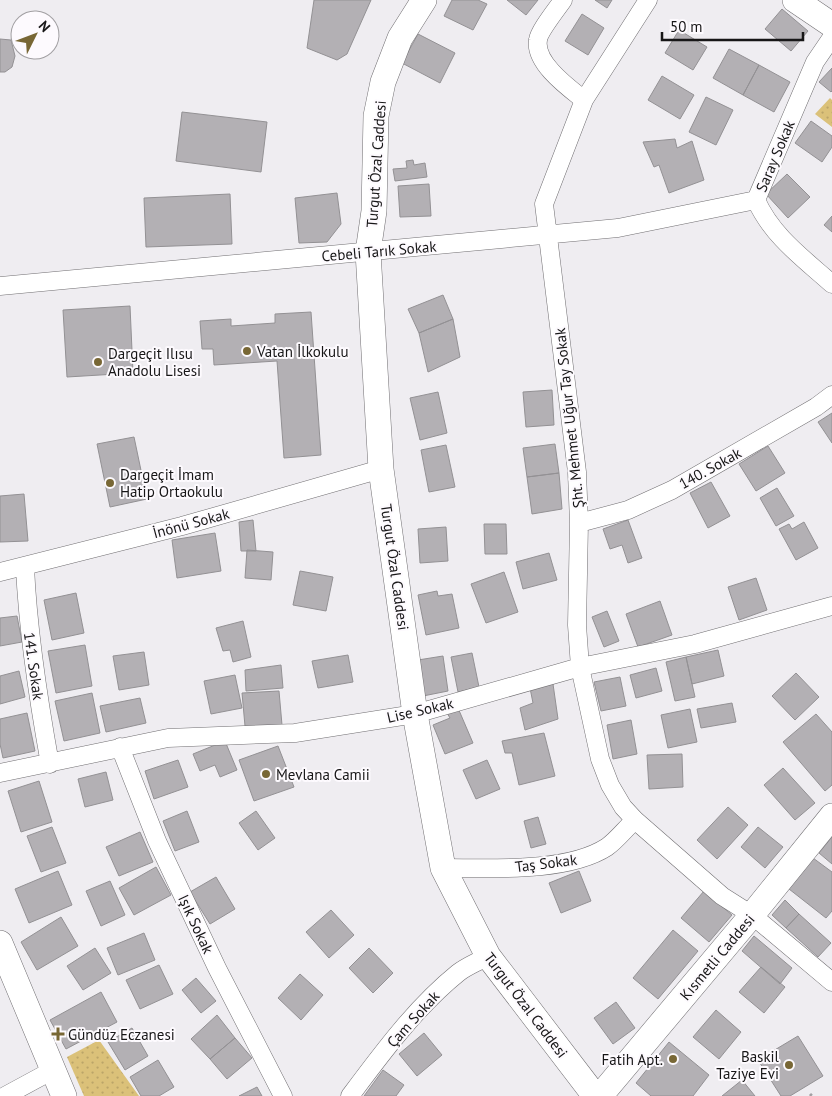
<svg xmlns="http://www.w3.org/2000/svg" width="832" height="1096" viewBox="0 0 832 1096" font-family="'PT Sans',sans-serif">
	<style>
		.green { fill: url(#green-dots) }
		.building { fill: #b3b0b4; stroke: #939194 }
		.lines { fill: none; stroke-linecap: round; stroke-linejoin: round }
		.street-casing { stroke: #716f72; stroke-width: 19 }
		.secondary-casing { stroke: #716f72; stroke-width: 26 }
		.path { stroke: #a2a0a3; stroke-width: 3; stroke-dasharray: 2.5 2.5; stroke-linecap: butt }
		.street { stroke: #fff; stroke-width: 18 }
		.secondary { stroke: #fff; stroke-width: 25 }
		.poi-dot { fill: #786735; stroke: #fdfafe; stroke-width: 2 }
		.labels { text-anchor: middle; dominant-baseline: central; stroke-width: 4; stroke-linejoin: round; paint-order: stroke }
		.street-label { font-size: 15px; fill: #171617; stroke: #fdfafe }
		.poi-label { font-size: 15px; fill: #171617; stroke: #fdfafe; text-anchor: start }
	</style>
	<defs>
		<pattern id="green-dots" width="8" height="8" patternUnits="userSpaceOnUse" patternTransform="scale(1.25)"><rect width="8" height="8" fill="#dbc179"/><path d="M2 2h.1M6 6h.1" fill="none" stroke="#bba568" stroke-width="1.8" stroke-linecap="round"/></pattern>
	</defs>
	<rect width="100%" height="100%" fill="#efedf1"/>
	<path class="green" d="M830 98 832 100V127L815 114Z
		M99 1040 139 1096H84L67 1057Z"/>
	<path class="building" d="M314 0H371L347 54 337 60 307 48Z
		M452 0H478L487 4 473 30 444 16Z
		M507 0H538L526 15Z
		M595 0H612L607 8Z
		M782 9 808 31 791 51 765 29Z
		M582 14 604 28 588 55 565 41Z
		M679 30 707 47 693 70 665 53Z
		M418 34 455 53 440 83 402 63Z
		M0 39 11 40 15 56 12 67 5 72H0Z
		M729 49 759 65 743 95 713 78Z
		M759 65 790 82 774 112 743 95Z
		M832 68V91L831 92 819 82Z
		M662 76 694 95 680 119 648 100Z
		M706 97 733 110 716 145 689 132Z
		M182 112 267 122 261 172 176 161Z
		M811 121 832 136V147L822 162 795 143Z
		M675 139 677 148 692 141 704 180 669 193 659 165 654 167 643 142Z
		M413 160 414 165 425 163 427 177 395 181 393 169 407 168 406 161Z
		M787 174 810 197 788 218 766 194Z
		M429 184 431 216 400 217 398 186Z
		M337 193 341 224 327 242 299 243 295 198Z
		M230 194 232 244 146 247 144 198Z
		M832 216V232L824 225Z
		M443 295 453 319 419 333 408 309Z
		M130 306 133 373 67 377 63 310Z
		M311 312 321 455 284 458 277 361 214 365 213 349H202L200 321 231 319V326L275 323V314Z
		M453 319 460 357 428 372 419 333Z
		M552 390 554 425 526 427 523 392Z
		M438 392 447 433 420 440 410 398Z
		M832 413V443L818 422Z
		M134 437 147 499 110 507 97 444Z
		M555 444 559 473 527 477 523 448Z
		M446 445 455 487 429 492 421 450Z
		M768 446 785 473 756 491 739 464Z
		M559 473 562 509 532 514 527 477Z
		M711 482 730 516 708 528 690 493Z
		M777 488 794 516 776 526 760 498Z
		M24 494 28 541 0 542V496Z
		M253 520 256 551H241L239 522Z
		M628 520 642 558 628 563 622 545 610 549 603 529Z
		M804 522 818 548 796 560 779 529 789 524 792 529Z
		M484 524H506L507 554H485Z
		M446 527 448 561 420 563 418 529Z
		M215 533 221 571 177 578 172 540Z
		M247 550 273 552 271 580 245 578Z
		M549 553 557 580 523 589 516 562Z
		M300 571 333 577 326 611 293 605Z
		M504 572 518 612 486 623 471 584Z
		M756 578 767 610 739 620 728 587Z
		M437 591 438 596 452 594 459 628 426 635 418 595Z
		M76 593 84 633 52 640 44 600Z
		M660 601 672 635 638 647 626 614Z
		M607 611 619 641 604 647 592 617Z
		M17 616 22 642 0 646V618Z
		M243 621 251 657 233 662 230 650 223 651 216 628Z
		M85 645 92 686 56 693 48 651Z
		M718 650 724 676 692 684 686 657Z
		M144 652 149 685 119 690 113 656Z
		M472 653 479 687 458 692 451 657Z
		M348 655 353 682 318 688 312 661Z
		M443 656 448 691 423 696 418 660Z
		M686 657 695 697 675 701 666 662Z
		M281 665 283 688 246 691 245 670Z
		M656 668 662 691 636 698 630 675Z
		M19 671 25 697 0 704V676Z
		M796 673 819 697 795 720 772 696Z
		M235 675 242 708 211 714 204 681Z
		M620 677 626 706 601 711 594 682Z
		M553 684 558 719 525 730 520 708 533 703 530 688Z
		M279 691 282 725 245 726 242 693Z
		M92 693 100 733 64 741 55 701Z
		M140 698 146 723 106 732 100 706Z
		M732 703 736 722 701 728 697 709Z
		M458 708 473 743 445 754 433 725 450 718 447 713Z
		M690 709 697 742 668 748 661 715Z
		M27 713 35 751 3 758 0 744V719Z
		M816 714 832 732V785L825 791 783 742Z
		M631 720 637 754 613 759 607 725Z
		M544 733 555 776 519 785 512 753H505L502 741Z
		M225 741 237 770 220 777 215 765 200 771 193 754Z
		M278 746 294 787 254 801 239 760Z
		M682 754 683 787 649 789 647 755Z
		M178 760 188 787 154 799 145 771Z
		M487 760 500 789 476 799 463 770Z
		M783 768 815 803 795 820 764 785Z
		M106 772 113 800 85 807 78 779Z
		M39 781 52 822 21 832 8 791Z
		M728 807 748 825 717 859 697 840Z
		M187 811 199 842 175 851 163 821Z
		M256 811 275 838 258 850 239 823Z
		M538 817 546 844 531 848 524 821Z
		M52 827 66 863 41 872 27 836Z
		M758 827 783 847 765 868 741 847Z
		M140 832 153 862 119 876 106 847Z
		M832 837V864L819 853Z
		M813 858 832 872V911L826 918 789 889Z
		M156 867 171 895 134 915 119 888Z
		M58 871 72 905 29 923 15 889Z
		M579 871 591 901 561 913 549 883Z
		M216 877 235 909 210 924 190 892Z
		M110 881 125 915 101 926 86 891Z
		M704 891 732 915 709 942 681 918Z
		M785 900 799 914 786 928 772 915Z
		M331 910 354 935 329 958 306 932Z
		M799 914 831 943 818 957 786 928Z
		M61 917 78 946 37 970 21 942Z
		M673 930 698 951 658 999 633 978Z
		M144 933 155 960 118 975 107 948Z
		M754 936 792 968 780 984 742 951Z
		M95 948 111 973 83 990 67 966Z
		M369 948 393 973 373 993 349 968Z
		M159 965 173 994 140 1009 126 980Z
		M761 967 785 987 764 1013 739 992Z
		M300 974 323 995 301 1020 278 998Z
		M196 978 216 1001 201 1013 182 990Z
		M101 992 117 1022 66 1049 50 1020Z
		M616 1002 635 1028 613 1044 594 1018Z
		M716 1010 741 1032 719 1059 693 1037Z
		M217 1015 235 1038 210 1059 191 1039Z
		M132 1028 148 1056 125 1070 108 1042Z
		M424 1033 442 1055 417 1076 399 1054Z
		M798 1036 823 1076 790 1096H781L758 1060Z
		M235 1038 252 1058 227 1079 210 1059Z
		M669 1042 709 1075 693 1096H651L636 1083Z
		M158 1060 174 1087 159 1096H141L130 1077Z
		M383 1070 404 1085 396 1096H364Z
		M742 1080 755 1096H722Z
		M257 1087 262 1096H239Z"/>
	<g class="lines">
		<g class="street-casing">
			<path id="street" d="M563 0C557 9 539 31 538 40 534 63 569 88 584 100
				M648 0 584 100 544 204 577 472 579 523 577 625 580 667 600 759 610 785 623 807 635 820 722 896 752 915 832 982
				M832 37 815 62 756 200C772 236 803 258 832 284
				M0 286 618 228 756 200
				M579 523 628 510 672 490 816 407 832 395
				M25 567C28 633 38 698 50 764
				M0 572 182 526 381 469
				M120 747 157 841 217 968 283 1096
				M0 773 168 738 295 733 415 714 580 667 695 644 832 606
				M443 868C490 868 567 873 607 847 617 840 626 828 635 820
				M5 1096 53 1070
				M350 1096C382 1053 416 1007 458 973 467 966 478 962 488 956"/>
		</g>
		<g class="secondary-casing">
			<path id="secondary" d="M424 0 400 38 383 82 376 116 374 211 368 252 381 469 415 714 443 868 488 956 595 1096
				M795 0 832 25
				M0 943 64 1096
				M600 1096 752 915 832 816"/>
		</g>
		<path class="path" d="M810 1094 812 1096"/>
		<use href="#street" class="street"/>
		<use href="#secondary" class="secondary"/>
	</g>
	<g class="poi-dot">
		<circle cx="247" cy="351" r="5"/>
		<circle cx="98" cy="362" r="5"/>
		<circle cx="110" cy="483" r="5"/>
		<circle cx="266" cy="774" r="5"/>
		<path d="M55.5 1026.5h5v5h5v5h-5v5h-5v-5h-5v-5h5z"/>
		<circle cx="673" cy="1059" r="5"/>
		<circle cx="789" cy="1065" r="5"/>
	</g>
	<g class="labels">
		<g class="street-label">
			<text transform="translate(775 156) rotate(-67)">Saray Sokak</text>
			<text transform="translate(376 164) rotate(-86)">Turgut Özal Caddesi</text>
			<text transform="translate(379 251) rotate(-5)">Cebeli Tarık Sokak</text>
			<text transform="translate(569 418) rotate(-96)">Şht. Mehmet Uğur Tay Sokak</text>
			<text transform="translate(710 468) rotate(-29)">140. Sokak</text>
			<text transform="translate(191 523) rotate(-15)">İnönü Sokak</text>
			<text transform="translate(395 567) rotate(82)">Turgut Özal Caddesi</text>
			<text transform="translate(34 666) rotate(82)">141. Sokak</text>
			<text transform="translate(420 710) rotate(-13)">Lise Sokak</text>
			<text transform="translate(546 863) rotate(-7)">Taş Sokak</text>
			<text transform="translate(196 924) rotate(65)">Işık Sokak</text>
			<text transform="translate(717 957) rotate(-50)">Kısmetli Caddesi</text>
			<text transform="translate(526 1005) rotate(53)">Turgut Özal Caddesi</text>
			<text transform="translate(413 1019) rotate(-48)">Çam Sokak</text>
		</g>
		<g class="poi-label">
			<text x="257" y="351">Vatan İlkokulu</text>
			<text x="108" y="353">Dargeçit Ilısu<tspan x="108" dy="17">Anadolu Lisesi</tspan></text>
			<text x="120" y="474">Dargeçit İmam<tspan x="120" dy="17">Hatip Ortaokulu</tspan></text>
			<text x="276" y="774">Mevlana Camii</text>
			<text x="68" y="1034">Gündüz Eczanesi</text>
			<text x="779" y="1056" text-anchor="end">Baskil<tspan x="779" dy="17">Taziye Evi</tspan></text>
			<text x="663" y="1059" text-anchor="end">Fatih Apt.</text>
		</g>
	</g>
	<g transform="translate(35 35) rotate(48)"><circle r="24" fill="#fdfafe" stroke="#a19fa2"/>
	<path d="M0-4L9 19L0 12L-9 19Z" fill="#786735"/>
	<text y="-8" font-size="14" font-weight="bold" text-anchor="middle" fill="#171617">N</text>
	</g>
	<path d="M662 32v8h141v-8" fill="none" stroke="#171617" stroke-width="2.5"/>
	<text x="670" y="32" font-size="15" fill="#171617" stroke="#fdfafe" stroke-width="4" paint-order="stroke">50 m</text>
</svg>
